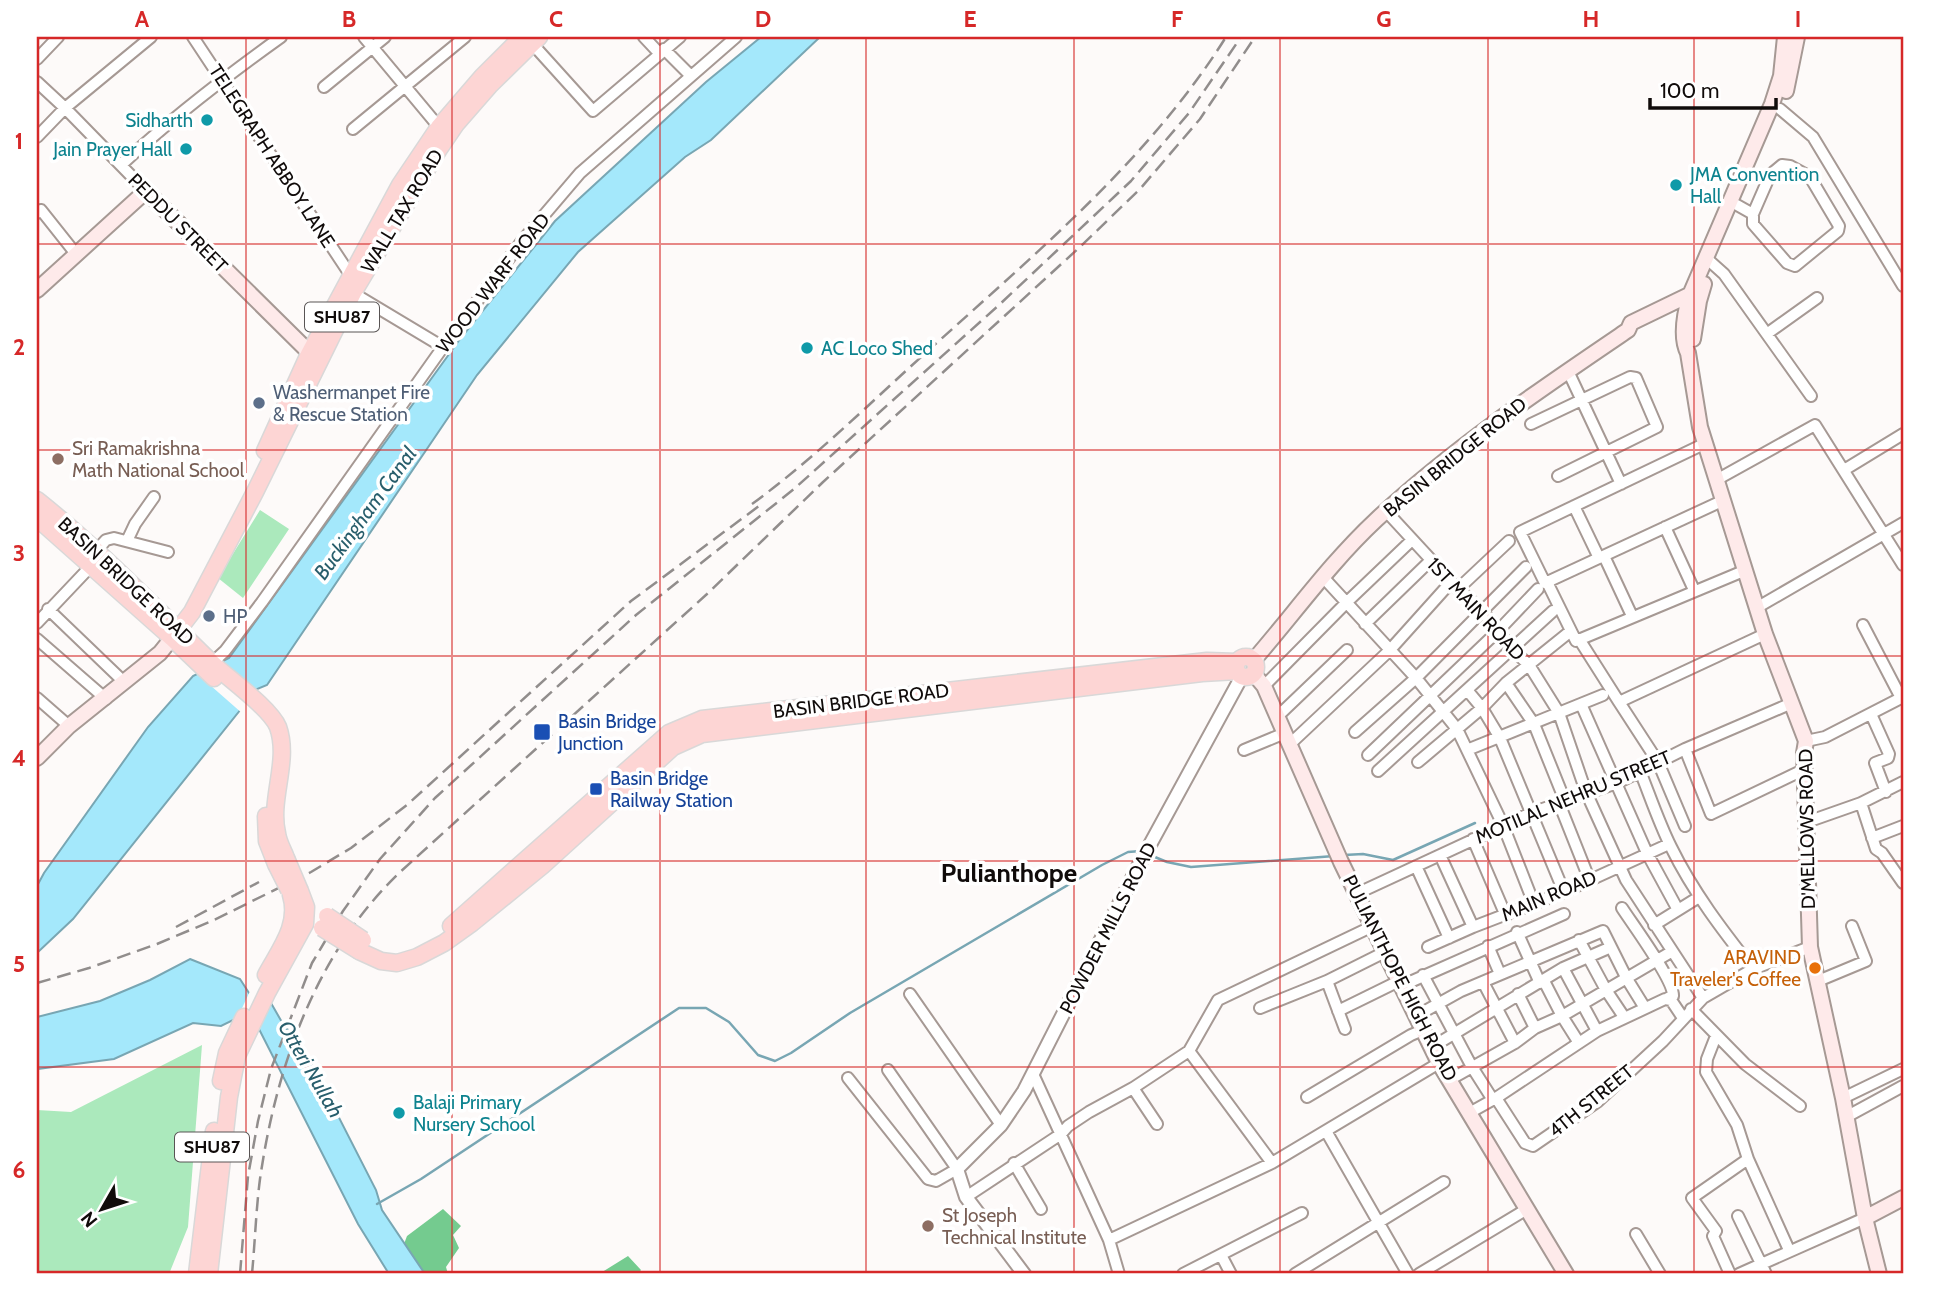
<svg xmlns="http://www.w3.org/2000/svg" width="1940" height="1311" viewBox="0 0 1940 1311" font-family="Cabin,sans-serif">
	<style>
		.green { fill: #abe9bc }
		.forest { fill: #74cb8f }
		.water { fill: #a4e8fb; stroke: #78a6b3; stroke-width: 2 }
		.pier { fill: #fdfaf9 }
		.lines { fill: none; stroke-linecap: round; stroke-linejoin: round }
		.stream { stroke: #78a6b3; stroke-width: 2.5 }
		.minor-casing { stroke: #a69994; stroke-width: 14 }
		.tertiary-casing { stroke: #a69994; stroke-width: 16 }
		.secondary-casing { stroke: #a69994; stroke-width: 18 }
		.primary-casing { stroke: #d9d8d8; stroke-width: 19 }
		.minor { stroke: #fff; stroke-width: 10 }
		.tertiary { stroke: #fff; stroke-width: 12 }
		.secondary { stroke: #feeaea; stroke-width: 14 }
		.primary { stroke: #fdd5d4; stroke-width: 16 }
		.rail { stroke: #918d8c; stroke-width: 2.5; stroke-dasharray: 14 7; stroke-linecap: butt }
		.primary-bridge-casing { stroke: #d9d8d8; stroke-width: 19; stroke-linecap: butt }
		.primary-bridge { stroke: #fdd5d4; stroke-width: 16 }
		.grid { fill: none; stroke: #d62828; stroke-width: 2; stroke-opacity: 0.55 }
		.culture-dot { fill: #0f9aa8; stroke: #fff; stroke-width: 2.5 }
		.service-dot { fill: #5c6f8a; stroke: #fff; stroke-width: 2.5 }
		.education-dot { fill: #8d6e63; stroke: #fff; stroke-width: 2.5 }
		.transit-dot { fill: #1a4fb4; stroke: #fff; stroke-width: 2.5 }
		.food-dot { fill: #e8710a; stroke: #fff; stroke-width: 2.5 }
		.labels { text-anchor: middle; dominant-baseline: central; stroke-width: 7; stroke-linejoin: round; paint-order: stroke }
		.shield { fill: #fff; stroke: #585454; stroke-width: 2 }
		.shield-label { font-size: 18px; font-weight: bold; fill: #100b0a }
		.culture-label { font-size: 19px; fill: #0d838f; stroke: #fff; text-anchor: start }
		.street-label { font-size: 19px; fill: #100b0a; stroke: #fff }
		.service-label { font-size: 19px; fill: #4e5e75; stroke: #fff; text-anchor: start }
		.education-label { font-size: 19px; fill: #785e54; stroke: #fff; text-anchor: start }
		.transit-label { font-size: 19px; fill: #164399; stroke: #fff; text-anchor: start }
		.food-label { font-size: 19px; fill: #c56008; stroke: #fff; text-anchor: end }
		.water-label { font-size: 21px; font-style: italic; fill: #285e6c; stroke: #fff }
		.district-label { font-size: 26px; font-weight: bold; fill: #100b0a; stroke: #fff }
		.neatline { fill: none; stroke: #d62828; stroke-width: 2.5 }
		.grid-label { font-size: 23px; text-anchor: middle; font-weight: bold; fill: #d62828 }
	</style>
	<rect width="100%" height="100%" fill="#fdfaf9"/>
	<path class="green" d="M260 510 289 529 243 598 218 578Z
		M202 1045 188 1227 169 1274H37V1110L71 1112Z"/>
	<path class="forest" d="M443 1209 461 1226 453 1235 459 1248 446 1267 448 1274H424L404 1244 407 1236Z
		M628 1256 641 1270 638 1274H599Z"/>
	<path class="water" d="M761 37H820L711 140 685 157 578 252 477 375 267 685 257 689 73 919 37 953V886L44 873 148 727 193 676 229 658 460 339 555 221 706 82Z
		M190 959 240 979 249 993 271 1003 283 1024 305 1051 376 1190 382 1210 425 1274H389L358 1224 259 1029 235 1019 221 1026 193 1023 114 1059 37 1069V1017L100 1001 150 980Z"/>
	<path class="pier" d="M221 661 258 693 243 714 194 671Z
		M251 989 273 1000 258 1031 236 1021Z"/>
	<g class="lines">
		<path class="stream" d="M1150 855 1167 862 1191 867 1334 856
			M1344 855 1363 854 1393 860 1475 823
			M377 1204 421 1179 679 1008H706L729 1022 758 1055 775 1061 791 1053 850 1013 1102 865 1128 852 1141 851"/>
		<g class="minor-casing">
			<path id="minor" d="M193 37 351 276
				M364 37 439 127
				M644 37 659 53
				M528 39 593 111 680 37
				M664 49 690 75
				M37 59 58 37
				M37 82 65 108 146 191
				M324 87 385 37
				M1780 109 1813 137 1903 286
				M353 129 465 37
				M37 137 65 108 151 37
				M121 165C172 118 225 77 281 37
				M1737 205 1753 214 1770 175 1782 165 1790 166 1810 177 1839 226 1838 231 1795 266 1787 263 1753 224V214
				M37 213 41 210 76 254
				M1705 257 1724 274 1811 396
				M353 293 443 347
				M1768 333 1817 298
				M1568 371 1621 484
				M1531 424 1630 377 1636 378 1657 427 1558 476
				M1706 443 1520 532 1545 583 1724 500
				M1844 470 1903 434
				M1718 479 1815 425 1903 565
				M1574 506 1599 558
				M1386 511 1458 589 1482 610 1512 649 1529 665 1559 713 1586 792 1626 880 1703 998
				M1665 527 1694 590
				M127 541 135 524 154 497
				M95 552 106 540 114 538 168 552
				M1604 556 1632 616
				M1322 576 1416 678 1457 729 1503 825 1534 904
				M1547 582 1576 641 1746 570
				M1458 589 1509 541
				M1758 607 1903 523
				M48 609 123 681
				M37 623 91 566
				M1365 624 1431 560
				M37 639 106 699
				M1579 639 1619 702 1765 634
				M212 663 225 651 262 602 443 347 522 241 580 173 736 37
				M1506 683 1534 724 1565 801
				M1264 686 1347 602 1412 540
				M1467 690 1482 708 1500 738 1564 892
				M37 698 69 726
				M1619 702 1658 762 1685 826
				M1581 704 1647 853 1678 910
				M1871 714 1889 754 1888 758 1875 763 1886 792
				M1278 716 1347 650
				M1355 732 1416 678 1526 567
				M1806 741 1825 737 1899 699 1900 696 1863 625
				M1290 744 1389 651 1451 582
				M1685 749 1711 814 1805 769
				M1244 750 1285 733
				M1467 750 1603 695
				M1368 755 1498 631 1538 589
				M1418 762 1482 708 1506 683 1567 634
				M1378 771 1553 611
				M1640 771C1650 796 1659 823 1671 847 1693 892 1723 931 1753 969
				M1559 803 1590 881
				M1861 803 1876 849 1882 853 1903 883
				M1807 822 1861 803 1903 782
				M1872 838 1903 826
				M1473 839 1506 916
				M1440 855 1473 927
				M1416 866 1449 938
				M1356 894 1531 813 1617 783 1685 749 1792 703
				M1622 908C1633 925 1674 980 1673 996L1668 998
				M1654 925 1699 897
				M1517 932 1540 983
				M1579 940 1606 990 1624 1017
				M1488 946 1500 974
				M1428 947 1473 927 1564 892 1669 844
				M1563 968 1597 1031
				M1423 975 1472 1067 1493 1100
				M1327 981 1345 1029
				M1544 981 1562 1016 1579 1043
				M1818 981 1866 961 1852 926
				M1483 982 1515 1043
				M1401 986 1564 914
				M910 994 1001 1125
				M1518 994 1535 1028
				M1260 1008 1327 981 1385 952
				M1691 1009 1745 1064 1800 1106
				M1338 1011 1399 981
				M1416 1016 1461 991 1603 931 1627 979 1645 1008
				M1716 1036 1707 1059 1706 1072 1737 1125 1748 1159 1789 1250
				M1432 1047 1563 968 1611 947
				M1189 1051 1272 1163
				M1033 1074 1109 1240 1119 1274
				M848 1078 928 1179 936 1181 957 1169 888 1070
				M1451 1079 1515 1043 1535 1028 1562 1016 1671 952
				M1133 1088 1157 1124
				M1307 1097 1411 1035 1423 1030
				M1496 1098 1525 1143 1533 1146 1597 1102 1663 1041 1703 998 1753 969 1810 947
				M1843 1098 1903 1069
				M1471 1112 1496 1098 1597 1031 1665 999 1671 1000 1683 1018
				M1846 1117 1903 1086
				M1326 1131 1408 1274
				M1014 1163 1041 1209
				M966 1197 1061 1134 1068 1126 1089 1112 1133 1088 1189 1051 1218 1000 1373 926
				M1738 1216 1766 1274
				M1636 1234 1660 1274
				M1109 1240 1272 1163 1439 1063
				M1221 1255 1231 1274
				M1183 1274 1302 1213
				M1295 1274 1444 1182
				M1419 1274 1527 1209
				M1730 1274 1713 1236 1716 1231 1692 1198 1748 1159
				M1739 1274 1865 1218"/>
		</g>
		<g class="tertiary-casing">
			<path id="tertiary" d="M1024 1274 966 1197 957 1169 1001 1125 1024 1091 1140 863 1242 676"/>
		</g>
		<g class="secondary-casing">
			<path id="secondary" d="M1785 37 1781 76 1772 104 1690 295C1685 312 1680 337 1688 353L1700 427 1765 634 1806 741 1804 753 1810 947 1843 1098 1865 1218 1879 1274
				M1786 91 1797 37
				M37 290 146 191 316 359
				M1693 339 1699 301 1704 284
				M1253 661C1294 614 1330 563 1376 520 1453 448 1541 389 1628 330L1631 323 1693 293
				M1253 673 1264 686 1341 862 1439 1063 1566 1274
				M37 758 69 726 160 653 172 638
				M1865 1218 1903 1198"/>
		</g>
		<g class="primary-casing">
			<path id="primary" d="M265 451 309 354 400 185 439 127 482 77 522 37
				M37 500C100 550 156 609 213 664 229 679 270 708 278 727 290 761 269 799 277 833 278 842 283 850 286 858
				M37 518 172 638 214 678
				M172 638 192 612 255 492 353 293 439 149 456 124 490 85 539 37
				M1236 667a10 10 0 1 1 20 0a10 10 0 1 1-20 0Z
				M266 816 267 841 276 864
				M451 926 669 733 702 719 1207 661 1237 662
				M359 951 381 961 397 963 417 957 444 943 472 923 542 866 673 747 702 734 1202 673 1237 671
				M266 975C280 949 300 925 291 895
				M221 1081 227 1053 244 1017
				M197 1274 214 1131
				M209 1274 229 1097 237 1056 267 993 305 924 306 907 300 891"/>
		</g>
		<use href="#minor" class="minor"/>
		<use href="#tertiary" class="tertiary"/>
		<use href="#secondary" class="secondary"/>
		<use href="#primary" class="primary"/>
		<path class="rail" d="M752 504C819 455 878 395 940 340 1043 247 1152 155 1226 37
			M176 927 259 882
			M37 983 89 968 157 944 214 920 311 872 351 848 407 805 631 601 763 503
			M240 1274 248 1176 258 1121 271 1069 312 963 343 911 380 859 435 798 636 615 794 489 999 305 1131 181 1189 113 1241 37
			M252 1274C255 1242 256 1210 260 1179 276 1067 316 953 399 873L707 594 822 483 1081 246 1140 189 1200 119 1255 37"/>
		<g class="primary-bridge-casing">
			<path id="primary-bridge" d="M286 858 300 891
				M276 864 289 890
				M327 916 363 940
				M322 928 359 951"/>
		</g>
		<use href="#primary-bridge" class="primary-bridge"/>
	</g>
	<path class="grid" d="M246 37V1274M452 37V1274M660 37V1274M866 37V1274M1074 37V1274M1280 37V1274M1488 37V1274M1694 37V1274M37 244H1903M37 450H1903M37 656H1903M37 861H1903M37 1067H1903"/>
	<g class="culture-dot">
		<circle cx="207" cy="120" r="7"/>
		<circle cx="186" cy="149" r="7"/>
		<circle cx="1676" cy="185" r="7"/>
		<circle cx="807" cy="348" r="7"/>
		<circle cx="399" cy="1113" r="7"/>
	</g>
	<g class="service-dot">
		<circle cx="259" cy="403" r="7"/>
		<circle cx="209" cy="616" r="7"/>
	</g>
	<g class="education-dot">
		<circle cx="58" cy="459" r="7"/>
		<circle cx="928" cy="1226" r="7"/>
	</g>
	<g class="transit-dot">
		<rect x="533" y="723" width="18" height="18" rx="3.5"/>
		<rect x="589" y="782" width="14" height="14" rx="3.5"/>
	</g>
	<circle class="food-dot" cx="1815" cy="968" r="7"/>
	<g class="labels">
		<g class="shield">
			<rect x="305" y="302.5" width="74" height="29" rx="5"/>
			<rect x="175" y="1132.5" width="74" height="29" rx="5"/>
		</g>
		<g class="shield-label">
			<text x="342" y="317">SHU87</text>
			<text x="212" y="1147">SHU87</text>
		</g>
		<g class="culture-label">
			<text x="193" y="120" text-anchor="end">Sidharth</text>
			<text x="172" y="149" text-anchor="end">Jain Prayer Hall</text>
			<text x="1690" y="174">JMA Convention<tspan x="1690" dy="22">Hall</tspan></text>
			<text x="821" y="348">AC Loco Shed</text>
			<text x="413" y="1102">Balaji Primary<tspan x="413" dy="22">Nursery School</tspan></text>
		</g>
		<g class="street-label">
			<text transform="translate(272 156) rotate(57)">TELEGRAPH ABBOY LANE</text>
			<text transform="translate(402 211) rotate(-59)">WALL TAX ROAD</text>
			<text transform="translate(178 223) rotate(45)">PEDDU STREET</text>
			<text transform="translate(493 283) rotate(-52)">WOOD WARF ROAD</text>
			<text transform="translate(1455 457) rotate(-39)">BASIN BRIDGE ROAD</text>
			<text transform="translate(126 581) rotate(43)">BASIN BRIDGE ROAD</text>
			<text transform="translate(1476 609) rotate(47)">1ST MAIN ROAD</text>
			<text transform="translate(861 701) rotate(-7)">BASIN BRIDGE ROAD</text>
			<text transform="translate(1573 797) rotate(-23)">MOTILAL NEHRU STREET</text>
			<text transform="translate(1807 829) rotate(-91)">D'MELLOWS ROAD</text>
			<text transform="translate(1549 896) rotate(-23)">MAIN ROAD</text>
			<text transform="translate(1108 928) rotate(-63)">POWDER MILLS ROAD</text>
			<text transform="translate(1400 978) rotate(63)">PULIANTHOPE HIGH ROAD</text>
			<text transform="translate(1591 1101) rotate(-39)">4TH STREET</text>
		</g>
		<g class="service-label">
			<text x="273" y="392">Washermanpet Fire<tspan x="273" dy="22">&amp; Rescue Station</tspan></text>
			<text x="223" y="616">HP</text>
		</g>
		<g class="education-label">
			<text x="72" y="448">Sri Ramakrishna<tspan x="72" dy="22">Math National School</tspan></text>
			<text x="942" y="1215">St Joseph<tspan x="942" dy="22">Technical Institute</tspan></text>
		</g>
		<g class="transit-label">
			<text x="558" y="721">Basin Bridge<tspan x="558" dy="22">Junction</tspan></text>
			<text x="610" y="778">Basin Bridge<tspan x="610" dy="22">Railway Station</tspan></text>
		</g>
		<g class="food-label">
			<text x="1801" y="957">ARAVIND<tspan x="1801" dy="22">Traveler's Coffee</tspan></text>
		</g>
		<g class="water-label">
			<text transform="translate(365 513) rotate(-54)">Buckingham Canal</text>
			<text transform="translate(311 1069) rotate(60)">Otteri Nullah</text>
		</g>
		<g class="district-label">
			<text x="1009" y="873">Pulianthope</text>
		</g>
	</g>
	<rect width="1940" height="1311" fill="none" stroke="#ffffff" stroke-width="77"/>
	<g transform="translate(102 1209) rotate(231)" stroke="#ffffff" stroke-width="5" paint-order="stroke">
	<path d="M0-5L12 26L0 18L-12 26Z" fill="#100b0a"/>
	<text y="-10" font-size="19" font-weight="bold" text-anchor="middle" fill="#100b0a">N</text>
	</g>
	<path d="M1650 98v10h126v-10" fill="none" stroke="#100b0a" stroke-width="3.5"/>
	<text x="1660" y="98" font-size="21" fill="#100b0a" stroke="#ffffff" stroke-width="5" paint-order="stroke">100 m</text>
	<rect x="38" y="38" width="1864" height="1234" class="neatline"/>
	<g class="grid-label">
		<text x="142" y="27">A</text>
		<text x="349" y="27">B</text>
		<text x="556" y="27">C</text>
		<text x="763" y="27">D</text>
		<text x="970" y="27">E</text>
		<text x="1177" y="27">F</text>
		<text x="1384" y="27">G</text>
		<text x="1591" y="27">H</text>
		<text x="1798" y="27">I</text>
		<text x="19" y="149">1</text>
		<text x="19" y="355">2</text>
		<text x="19" y="561">3</text>
		<text x="19" y="766">4</text>
		<text x="19" y="972">5</text>
		<text x="19" y="1178">6</text>
	</g>
</svg>
